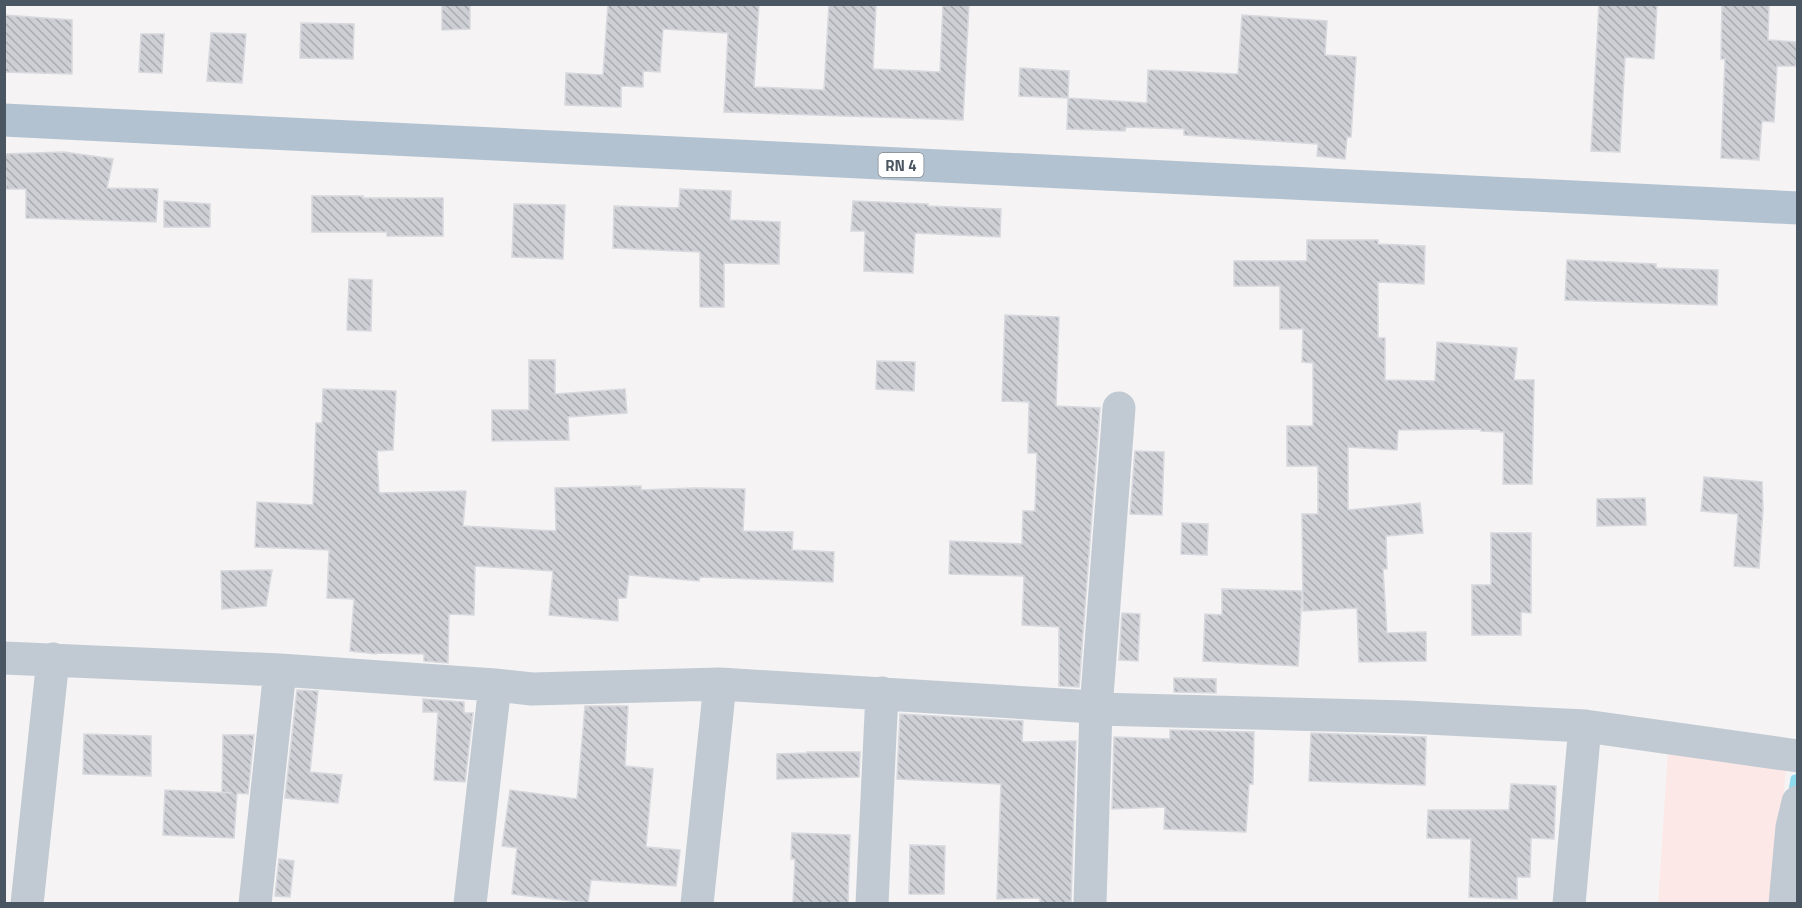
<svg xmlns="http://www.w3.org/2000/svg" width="1802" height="908" viewBox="0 0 1802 908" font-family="'Titillium Web',sans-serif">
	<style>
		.medical { fill: #fce8e6 }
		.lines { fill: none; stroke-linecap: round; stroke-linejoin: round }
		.stream { stroke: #90daee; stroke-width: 9 }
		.building { fill: url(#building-back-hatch); stroke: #d7d9de; stroke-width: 1.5 }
		.minor { stroke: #c1cad2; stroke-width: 33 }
		.major { stroke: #b3c2d1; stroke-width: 33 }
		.labels { text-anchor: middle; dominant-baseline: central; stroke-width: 5; stroke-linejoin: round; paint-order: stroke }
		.shield { fill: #fff; stroke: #808990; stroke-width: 1.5 }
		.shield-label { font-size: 15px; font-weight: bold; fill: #4a5661 }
	</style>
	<defs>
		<pattern id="building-back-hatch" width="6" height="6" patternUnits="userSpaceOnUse" patternTransform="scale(1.5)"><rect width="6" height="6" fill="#cdcfd5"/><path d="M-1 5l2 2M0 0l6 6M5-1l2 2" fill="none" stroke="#a8abb0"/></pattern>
	</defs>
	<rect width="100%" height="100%" fill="#f5f3f3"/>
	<path class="medical" d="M1668 752 1786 767 1774 903 1658 904Z"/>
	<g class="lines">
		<path class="stream" d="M1792 797 1795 779"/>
	</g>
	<path class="building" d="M442 4H470V29L442 30Z
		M608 4H759L754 87 824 90 829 4H876L873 69 940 72 943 4H969L963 120 724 112 728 33 663 29 660 72 643 71V87L621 86V107L565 105 566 73 603 75Z
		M1599 4H1657L1654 59 1625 57 1620 152 1591 151Z
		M1722 4H1769L1768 40 1797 42V66H1777L1774 122 1762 121 1759 160 1721 158 1725 59H1721Z
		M4 15 72 20V74L4 72Z
		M1242 15 1327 21 1325 55 1356 57 1351 137H1347L1345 159 1317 156 1318 144 1184 135V129L1126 127 1125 131 1067 129 1068 98 1147 103 1148 70 1238 74Z
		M301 23 354 24 353 59 300 58Z
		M211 33 246 34 242 83 207 81Z
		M141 34H164L162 73 139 72Z
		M1020 68 1069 71 1068 98 1019 96Z
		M64 152 113 159 107 188 158 189 156 222 26 218V189H6L5 154Z
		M680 189 731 191 730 220 780 222 779 264 724 263V307H700V252L613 248 614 206 679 208Z
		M312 196H363V198H443V236H387V232H312Z
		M164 201 210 204V227H164Z
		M853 201 928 204V206L1001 209 1000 237 915 233 913 273 864 271 865 231H851Z
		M514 204 565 205 563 259 512 257Z
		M1307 240H1378V244L1425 246 1424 284 1378 282V338H1385V380L1435 381 1437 342 1517 348 1514 380H1534L1532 484H1503L1504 432 1481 431V429L1398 430 1397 450 1348 447V510L1420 503 1423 533 1386 536 1387 569H1383L1387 633 1426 632V661L1359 662 1357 608 1303 611 1302 514H1318V466H1287V426H1313V363L1302 362 1303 329H1280V286H1234V261H1307Z
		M1567 260 1656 264V268L1718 270 1717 305 1565 300Z
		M349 279 372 280 371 331 347 330Z
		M1005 315 1059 317 1056 406 1100 408 1079 687 1059 686V627L1022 625 1024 576 949 574 950 541 1022 544 1023 511H1035L1037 453H1028L1029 402 1002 401Z
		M529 360H555V394L625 389 627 413 568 417 569 440 492 441V410H529Z
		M877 361 915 362 914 391 876 389Z
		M323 389 396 391 393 450 377 451 379 493 466 491 463 526 556 531 555 488 641 486V490L695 488 745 489 743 531 793 532 792 550 834 552 833 582 700 577 699 581 629 575 626 598H618V621L549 615 553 571 475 566 474 615 449 614 448 663 424 661V654L376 653V654L350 651 354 599 327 598 329 550 255 547 257 502 313 505 316 423H322Z
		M1135 451 1164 452 1162 515 1130 514Z
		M1704 477 1762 482 1763 509 1759 568 1734 566 1738 514 1701 511Z
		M1645 498 1646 525 1597 526V499Z
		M1182 523 1208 524 1207 555 1181 554Z
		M1491 533H1531V613L1521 612V635H1472V585H1491Z
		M272 570 266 606 222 609 221 571Z
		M1222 589 1302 591 1298 666 1203 661 1205 614 1222 615Z
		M1122 613 1140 614 1138 661 1119 660Z
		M1174 678 1216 679V693L1174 692Z
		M297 690 318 691 310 772 342 775 338 803 285 798Z
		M423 699 464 702V713H473L465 782 434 780 438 712H423Z
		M585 706H628L625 766 653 769 646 846 647 847 680 850 676 886 591 880 588 903 512 894 517 848 502 846 510 790 577 799Z
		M900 714 1023 721 1022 742 1076 741 1071 903H1040V898L997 899 1001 784 897 779Z
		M1170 730 1254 732 1253 784H1249L1246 832 1164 829 1165 807 1112 809 1114 737 1170 739Z
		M1311 733 1426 737 1425 785 1309 781Z
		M84 734 151 736V776L83 774Z
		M223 735H254L248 794 237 793 234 838 163 835 165 790 232 793 222 792Z
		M807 752H860L859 777 777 779V754L807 753Z
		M1511 784 1556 786 1554 839 1531 838 1530 877H1517V899L1469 897 1471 839 1427 838 1428 810H1509Z
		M792 833 850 835 848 903H793L795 859H791Z
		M910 845 945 846 944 894H909Z
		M279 859 294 861 290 897 275 896Z"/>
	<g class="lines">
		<path class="minor" d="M4 658 280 670 495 685 532 689 720 684 1078 706 1096 709 1407 717 1585 726 1798 756
			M27 904 53 659
			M255 904 280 670
			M470 904 495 685
			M697 904 720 684
			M872 904 882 693
			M1090 904 1096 709 1119 408
			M1569 904 1585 726
			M1785 904 1792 827 1798 802"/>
		<path class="major" d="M4 120 1798 208"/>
	</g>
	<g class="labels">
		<rect class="shield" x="878.5" y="153" width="45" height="24" rx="4.5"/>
		<g class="shield-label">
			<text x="901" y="165">RN 4</text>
		</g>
	</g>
	<rect width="1802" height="908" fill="none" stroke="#4a5661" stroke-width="12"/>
</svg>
